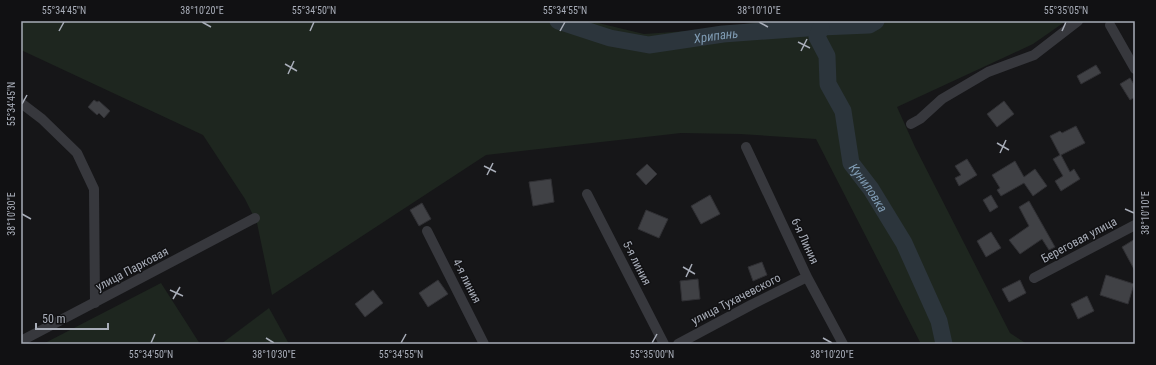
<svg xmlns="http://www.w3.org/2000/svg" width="1156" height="365" viewBox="0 0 1156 365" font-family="'Roboto Condensed',sans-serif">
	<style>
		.green { fill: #1e261f }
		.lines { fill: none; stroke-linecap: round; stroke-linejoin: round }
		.river { stroke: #2c353c; stroke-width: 17 }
		.building { fill: #404145; stroke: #303034 }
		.minor { stroke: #37383d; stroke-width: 10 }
		.ticks { fill: none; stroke: #a8adb8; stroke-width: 1.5 }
		.labels { text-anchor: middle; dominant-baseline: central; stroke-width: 3; stroke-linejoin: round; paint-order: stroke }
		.street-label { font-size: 12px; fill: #a8adb8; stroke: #111113 }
		.water-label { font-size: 13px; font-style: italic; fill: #7f9bb3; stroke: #111113 }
		.neatline { fill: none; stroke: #a8adb8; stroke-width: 1.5 }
		.ticks-label { font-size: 10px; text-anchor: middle; fill: #a8adb8 }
	</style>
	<rect width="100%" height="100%" fill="#161618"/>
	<path class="green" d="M21 21H590L644 34 702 30 765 21H1066L1033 44 897 107 915 147 1010 333 1027 344H921L816 139 740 134 681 133 486 155 272 295 257 223 245 199 203 135 21 50Z
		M161 283 200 344H43Z
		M269 308 289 344H221Z"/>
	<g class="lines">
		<g class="river">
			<path id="s1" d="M558 21 610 38 649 45 723 34 821 27 869 25 876 21"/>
			<path id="s2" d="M821 27 817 37 827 56 828 84 843 111 851 163 871 189 904 243 939 321 944 344"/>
		</g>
	</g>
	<path class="building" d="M1096 65 1101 73 1081 84 1077 76Z
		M1130 78 1135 86V97L1130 100 1120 84Z
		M94 100 97 102 99 101 110 111 104 118 99 113 97 115 88 107Z
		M1004 101 1014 114 997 127 987 114Z
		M1076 126 1085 143 1061 155 1070 172 1074 169 1080 179 1061 191 1055 181 1063 176 1053 159 1060 155 1050 136 1060 131 1062 133Z
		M967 159 977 175 959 186 955 178 961 175 955 166Z
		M1015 161 1024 177 1035 169 1047 186 1033 196 1024 183 1001 196 997 190 1000 188 992 175Z
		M647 164 657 174 646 185 636 174Z
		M551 179 554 202 533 206 529 182Z
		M710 195 720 214 701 224 691 206Z
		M991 195 998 207 990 212 983 200Z
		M1029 201 1055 247 1049 250 1042 239 1020 254 1009 240 1029 226 1019 207Z
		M422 203 431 219 419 226 410 210Z
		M646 210 668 219 659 238 638 229Z
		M991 232 1001 248 986 257 977 241Z
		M1135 239V271L1122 247Z
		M762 262 767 275 753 281 748 267Z
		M1106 275 1134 284 1128 304 1100 295Z
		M698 279 700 299 682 301 680 281Z
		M438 280 448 294 428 307 419 293Z
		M1020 280 1026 293 1009 302 1002 289Z
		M373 290 383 303 365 317 355 304Z
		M1087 296 1094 311 1078 319 1071 304Z"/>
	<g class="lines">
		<path class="minor" d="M1110 25 1135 69
			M21 103 42 119 77 153 94 189 95 303
			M911 124 920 119 942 99 988 72 1034 55 1078 21
			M746 147 807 277 843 344
			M587 194 664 344
			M427 231 484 344
			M1034 278 1135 225
			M21 341 255 218
			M678 344 751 305 807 277"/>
	</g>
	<path class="ticks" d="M202 22 211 27M759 22 768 27M59 31 64 22M310 31 314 22M560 31 565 22M1062 31 1066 22M798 42 810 48M801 51 807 39M285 64 297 71M288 74 294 61M22 104 27 95M997 143 1009 150M1000 153 1006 140M484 166 496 172M487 175 493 163M1125 209 1134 213M22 214 31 219M683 267 695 274M686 277 692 264M170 290 183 296M173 299 180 287M266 338 274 343M823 338 832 343M151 343 155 334M401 343 406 334M652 343 657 334"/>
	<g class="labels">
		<g class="street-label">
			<text transform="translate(1079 240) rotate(-28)">Береговая улица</text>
			<text transform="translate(805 241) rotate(65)">6-я Линия</text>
			<text transform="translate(637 263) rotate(63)">5-я линия</text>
			<text transform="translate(132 269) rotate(-28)">улица Парковая</text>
			<text transform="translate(467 281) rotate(63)">4-я линия</text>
			<text transform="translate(736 299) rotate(-27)">улица Тухачевского</text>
		</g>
		<g class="water-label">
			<text stroke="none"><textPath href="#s1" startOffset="162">Хрипань</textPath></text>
			<text stroke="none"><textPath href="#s2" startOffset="174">Куниловка</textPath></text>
		</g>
	</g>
	<rect width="1156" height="365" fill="none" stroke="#111113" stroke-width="44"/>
	<path d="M36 323v6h72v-6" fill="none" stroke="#a8adb8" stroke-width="2"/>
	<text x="42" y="323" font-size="12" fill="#a8adb8" stroke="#111113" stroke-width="3" paint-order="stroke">50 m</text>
	<rect x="22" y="22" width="1112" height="321" class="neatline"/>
	<g class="ticks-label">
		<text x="64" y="14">55°34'45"N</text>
		<text x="202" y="14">38°10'20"E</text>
		<text x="314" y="14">55°34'50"N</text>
		<text x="565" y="14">55°34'55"N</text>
		<text x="759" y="14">38°10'10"E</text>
		<text x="1066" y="14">55°35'05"N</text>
		<text transform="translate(11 104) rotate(-90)" y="4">55°34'45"N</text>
		<text transform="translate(1145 213) rotate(-90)" y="4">38°10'10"E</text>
		<text transform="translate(11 214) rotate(-90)" y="4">38°10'30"E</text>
		<text x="151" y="358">55°34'50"N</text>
		<text x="274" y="358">38°10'30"E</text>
		<text x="401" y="358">55°34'55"N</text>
		<text x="652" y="358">55°35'00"N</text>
		<text x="832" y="358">38°10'20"E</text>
	</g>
</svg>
